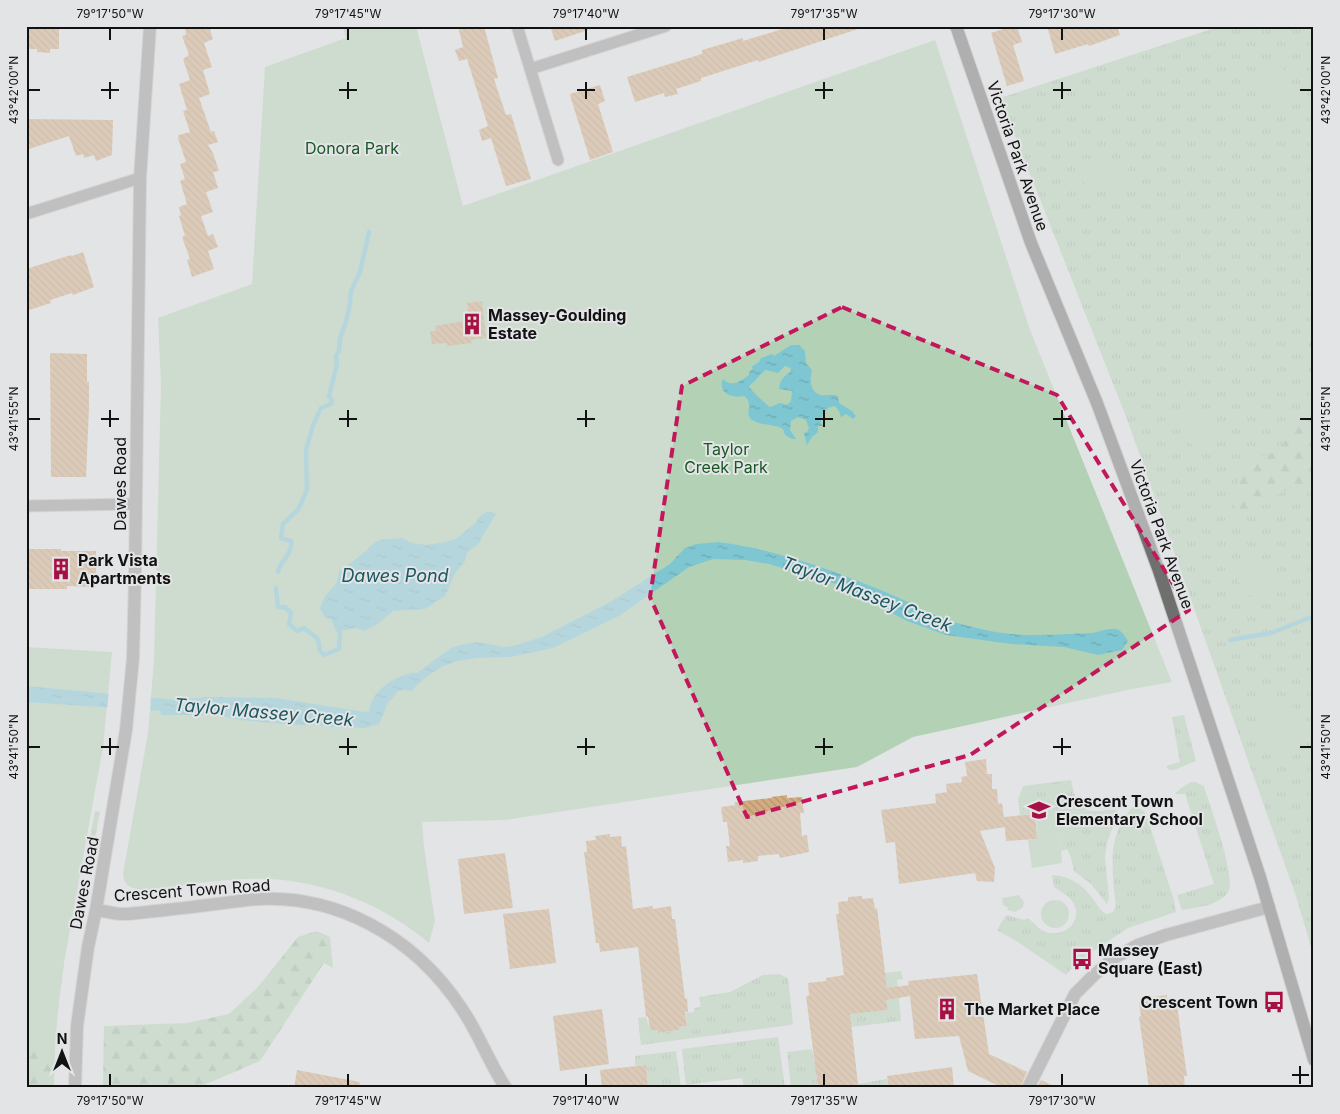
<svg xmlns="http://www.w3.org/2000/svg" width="1340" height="1114" viewBox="0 0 1340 1114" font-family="Inter,sans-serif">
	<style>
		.grass { fill: url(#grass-tufts) }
		.forest { fill: url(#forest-firs) }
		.park { fill: #b3d2b5 }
		.water { fill: url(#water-ripples); fill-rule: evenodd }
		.pier { fill: #e3e4e5 }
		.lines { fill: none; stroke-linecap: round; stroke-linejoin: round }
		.stream { stroke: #7ec6d2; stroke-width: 4.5 }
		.building { fill: url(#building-back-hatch) }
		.minor-casing { stroke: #c2c2c3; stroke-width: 13 }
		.tertiary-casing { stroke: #c2c2c3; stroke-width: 14 }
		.secondary-casing { stroke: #c2c2c3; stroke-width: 14 }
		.minor { stroke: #959494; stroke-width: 11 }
		.tertiary { stroke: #959494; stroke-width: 12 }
		.secondary { stroke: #6f6f6e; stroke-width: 12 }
		.marked { fill: none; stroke: #c2185b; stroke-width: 4; stroke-dasharray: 10 6; stroke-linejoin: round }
		.ticks { fill: none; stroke: #121213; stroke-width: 2 }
		.labels { text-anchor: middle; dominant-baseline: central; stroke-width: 4; stroke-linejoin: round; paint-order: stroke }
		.park-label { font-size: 16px; fill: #165724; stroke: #e3e4e5 }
		.street-label { font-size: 16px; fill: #121213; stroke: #e3e4e5 }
		.poi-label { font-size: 16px; font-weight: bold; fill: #121213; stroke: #e3e4e5; text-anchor: start }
		.water-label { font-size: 18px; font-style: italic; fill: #1a5760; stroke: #e3e4e5 }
		.neatline { fill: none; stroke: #121213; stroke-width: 2 }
		.ticks-label { font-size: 12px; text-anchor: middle; fill: #121213 }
	</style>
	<defs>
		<pattern id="grass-tufts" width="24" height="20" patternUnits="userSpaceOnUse" patternTransform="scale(1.25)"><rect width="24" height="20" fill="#b3d2b5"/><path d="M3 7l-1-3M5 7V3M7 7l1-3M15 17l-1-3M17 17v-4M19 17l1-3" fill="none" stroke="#99b39b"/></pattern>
		<pattern id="forest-firs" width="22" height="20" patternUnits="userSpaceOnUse" patternTransform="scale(1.25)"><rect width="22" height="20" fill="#b3d2b5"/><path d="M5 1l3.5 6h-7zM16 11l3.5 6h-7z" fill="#99b39b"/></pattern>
		<pattern id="water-ripples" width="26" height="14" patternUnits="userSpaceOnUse" patternTransform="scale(1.25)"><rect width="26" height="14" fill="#7ec6d2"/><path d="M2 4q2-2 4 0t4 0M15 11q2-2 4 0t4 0" fill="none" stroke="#6ca9b3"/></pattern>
		<pattern id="building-back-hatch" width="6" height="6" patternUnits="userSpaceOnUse" patternTransform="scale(1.25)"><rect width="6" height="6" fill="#d3ac81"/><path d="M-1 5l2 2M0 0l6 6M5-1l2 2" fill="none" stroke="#b4936f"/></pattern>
	</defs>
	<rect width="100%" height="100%" fill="#e3e4e5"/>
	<path class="grass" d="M1221 26H1314V957L1296 896 1127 419 1000 98Z
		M1184 715 1196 761 1174 770H1169L1166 766 1180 762 1172 717Z
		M1071 780C1074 794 1077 812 1096 811 1103 811 1109 809 1116 810L1118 812 1107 843 1105 857 1109 898 1107 904 1091 884 1074 871 1071 858 1067 849 1061 851 1058 816 1036 819 1035 814 1020 815 1018 799 1023 786Z
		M1191 782H1195L1204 786C1209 804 1237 878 1228 892 1220 906 1196 907 1182 910L1177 895 1214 884 1185 794H1175L1181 788Z
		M1134 806 1144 811 1147 817 1174 900 1176 912 1128 928 1077 962 1066 975 1018 942 997 930 1006 915 1024 920 1028 918C1035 924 1041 932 1050 933 1069 936 1084 917 1072 901 1068 895 1059 891 1054 887L1052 875C1071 876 1083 885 1094 900 1098 906 1100 911 1107 914L1113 912 1116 906C1112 871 1106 833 1134 806Z
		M95 811 100 812 92 854 87 853Z
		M1019 895 1024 902 1022 908 1015 912 1007 910 1008 908 1003 905 1002 898Z
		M901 971 903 979 897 980 901 1021 851 1027 849 1009 867 1012 888 1010 886 1000 889 999 885 973Z
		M779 974 788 978 793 1023 791 1025 641 1045 638 1018 646 1017 650 1030H658L659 1033 679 1030V1027L687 1026 686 1013 694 1012V1008L701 1007 699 997 730 992 763 975Z
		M778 1037 785 1088H744L742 1078 686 1085 682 1049Z
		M812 1049 814 1061H817L819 1075 816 1076 818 1088H791L787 1052Z
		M676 1051 681 1088H648L646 1065 635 1066V1056Z
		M887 1079 889 1088H857V1084Z"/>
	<path class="forest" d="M1314 328V381L1310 383 1303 377C1300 355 1301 346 1314 328Z
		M1304 413 1314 414V482C1301 487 1288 488 1276 495 1264 502 1254 518 1239 516 1231 506 1237 471 1248 462 1258 455 1271 457 1280 448 1288 439 1290 428 1296 417Z
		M26 929 64 963C58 1004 54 1046 54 1088H26Z
		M317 931 330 937 333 968 324 963 260 1061 197 1088H103L104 1026 187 1023 229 1014 258 987 298 937Z"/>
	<path class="park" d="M343 26H416L463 206 935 40 1030 330 1172 682 1132 689 913 737 857 767 505 820 422 822 424 847 435 921 429 943C384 905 327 882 269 879 227 877 184 886 143 890 132 888 124 887 123 874L148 733 154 660 161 385 158 318 252 284 265 67 346 38Z
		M1274 64C1285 66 1293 79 1292 89 1277 109 1239 94 1261 72 1265 67 1268 65 1274 64Z
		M1090 159 1112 160 1125 164C1145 193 1082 199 1077 171L1080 164Z
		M1185 407C1205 405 1227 433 1209 448 1191 453 1182 433 1177 419L1179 412Z
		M1247 557C1258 557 1274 564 1279 574 1279 586 1269 592 1260 597L1248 595C1237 585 1230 564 1247 557Z
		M26 647 112 652 103 747 64 963 57 1011 54 1059 26 1046Z
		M1272 699C1304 702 1313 733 1293 756 1272 781 1236 704 1272 699Z
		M1058 816 1062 863 1032 868 1028 840 1037 839 1036 819Z
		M1041 914a14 14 0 1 1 28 0a14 14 0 1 1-28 0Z"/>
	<path class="water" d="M791 345H799L805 351 806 363 812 370C810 379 809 392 821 395 827 396 830 393 838 396L839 403 852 411 856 416 853 419 846 414 841 417 839 411 835 406C826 407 821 414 821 423L825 426H818V432L812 437 807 445 804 433 807 432 809 428 806 420 798 417 791 421 790 430 796 439H792L785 435 783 429C774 423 761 426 752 420 743 414 755 404 744 396 733 399 717 393 723 379 732 388 741 381 749 375V372L753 368 751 367 759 362 761 358 772 354 774 356ZM785 366 791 368 790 372C783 377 780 380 779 389L792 391 791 401 787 405 780 403 770 407C765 403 751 391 749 386 756 381 759 375 766 370L778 373Z
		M488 511 496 514 478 544 467 553 465 561 455 573 445 596 425 609 393 611 378 624 364 631 356 628 336 632 331 619 325 618 320 608 325 596 337 583 339 572 366 551 373 544 380 540 402 538 412 543 426 545 446 542 457 538 475 523 480 516Z
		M719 542C778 550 835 571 890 594 907 601 922 610 938 616 955 623 972 627 990 631 1023 638 1058 634 1092 633 1098 632 1110 628 1115 629 1121 629 1125 636 1128 641L1122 650 1098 655 1064 647 1011 644 946 635 907 621 836 584 769 564 746 560 713 559 689 567 619 616 553 648 511 657 477 658 458 661 443 666 425 678 411 691 403 690 398 691 388 703 379 724 364 728 330 727 317 725H298L240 720 217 715H161L160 711 26 702V686L177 700 207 697 276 698 365 712 369 711C370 707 371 702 373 699 378 687 405 671 417 673L451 648 460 645 478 642 504 647 513 646 542 637 610 602 670 564 685 548 696 544Z"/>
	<path class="pier" d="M109 690 151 695 150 713 107 710Z"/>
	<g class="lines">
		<path class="stream" d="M278 572C280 561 293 554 291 541L281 538 283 524 298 510 307 490 306 450 313 425 321 408 331 404 332 400 329 396 337 364 336 356 339 351 340 338 346 322 350 304 351 291 360 272 369 232
			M276 588 278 607H285L291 613 289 624 297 631 304 628 318 639 320 651 324 655 339 649 340 631
			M1230 640 1271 633 1314 616"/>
	</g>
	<path class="building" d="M26 26H59V49H50V53L37 52V49H26Z
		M195 26H209L213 39 204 43 212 67 203 70 210 94 199 98 211 132 214 131 218 142 208 145 213 153 219 171 213 172 218 188 206 192 213 212 201 216 208 236 213 234 218 247 208 251 214 269 192 277 187 260 190 259 182 237 185 236 179 216 181 215 179 207 187 204 180 181 185 179 180 164 186 162 178 138 179 135 190 132 183 111 187 110 179 84 190 80 183 59 189 55 182 36 186 35 185 29Z
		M458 26H484L498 78 494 79 506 115 511 114 531 179 506 186 491 138 482 141 479 130 488 126 467 59 459 61 455 50 463 47Z
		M550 26H591V29L555 41Z
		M792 26H858V29L770 58 759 62 758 60 701 78V81L676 89 678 94 665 97 664 93 635 102 627 77 702 54V50L743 38V41Z
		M1012 26H1017L1022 42 1013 45 1024 81 1007 86 991 33Z
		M1047 26H1117L1120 35 1089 46 1088 44 1055 54Z
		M600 85 605 101 598 104 613 152 590 160 570 95V94Z
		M26 119 113 120 112 155 96 161 94 155 84 158 83 154 76 156 69 136 26 150Z
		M83 252 94 287 73 295 72 293 50 300 51 303 26 311V269L71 255 72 256Z
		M482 301 486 338 471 340 472 343 447 346V343L432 344 430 331H436L435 326 469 320 467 303Z
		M50 353 87 354V382H89V408L86 477H51Z
		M26 549H61V551H96V587L67 586V589H27Z
		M986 759 987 774H992V789H997L998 804 1002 803 1005 827 980 831 995 868 994 882 977 881 975 873 899 884 895 842 886 843 881 810 936 803 935 794 947 792 946 784 962 782 961 777 967 776 965 762Z
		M787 795V798L802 797 804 813H800L802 836 807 835 809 852 780 858 779 854 758 856V861L743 863V860L728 862 726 846H730L727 822H723L721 807 735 805V802L772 798 771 797Z
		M1035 814 1037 839 1006 841 1004 817Z
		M610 834V837L621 836 622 847 626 846 633 909 652 906 653 909 671 906 672 919H675L685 999 687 998 688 1012H685L687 1026 679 1027V1030L658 1033V1030H650L648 1016 646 1017 638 947 600 952 599 943H596L584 852H587L586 841 596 840 595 836Z
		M505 853 513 908 464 914 458 859Z
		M862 896V899L873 898 875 909 877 908 887 988 909 985 908 981 977 974 989 1054 1027 1072 1020 1088H1003L968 1071 959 1036 915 1039 910 996 886 1000 888 1010 850 1014 858 1084H857V1088H818L806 996H809L808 983 826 981V978L844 975 836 914H839L838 902 848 901V897Z
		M549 909 556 963 510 969 503 914Z
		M1167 995V999L1175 997 1178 1012 1187 1076H1184L1185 1088H1149L1139 1017 1141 1016 1139 1002 1147 1001V998Z
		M602 1009 609 1064 560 1071 553 1016Z
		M646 1065 648 1088H602L600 1070Z
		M952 1067 954 1088H889L887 1076Z
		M297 1070 360 1082 359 1088H294Z
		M1041 1080 1058 1088H1037Z"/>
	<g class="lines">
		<g class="minor-casing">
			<path id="minor" d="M517 26 558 160
				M530 69 666 26
				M26 214 140 178
				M26 506 135 504"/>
		</g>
		<g class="tertiary-casing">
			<path id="tertiary" d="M96 910C105 911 114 914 122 914 134 914 145 912 156 911 186 908 216 904 247 900 334 891 414 936 462 1009 479 1034 489 1063 506 1088
				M75 1088 77 1026 88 947 96 910 126 730 133 658 135 576 140 178 150 26
				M1028 1088 1075 994 1094 975 1114 958 1138 945 1166 935 1269 907"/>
		</g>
		<g class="secondary-casing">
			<path id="secondary" d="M956 26 1031 243 1097 403 1159 571 1260 877 1314 1060"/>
		</g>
		<use href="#minor" class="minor"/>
		<use href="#tertiary" class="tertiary"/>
		<use href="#secondary" class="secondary"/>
	</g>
	<path d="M0 0H1340V1114H0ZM842 307 1057 395 1189 610 970 755 747 817 650 597 682 386Z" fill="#e3e4e5" fill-opacity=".55" fill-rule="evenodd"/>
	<path class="marked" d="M842 307 1057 395 1189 610 970 755 747 817 650 597 682 386Z"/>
	<path class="ticks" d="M110 28V40M348 28V40M586 28V40M824 28V40M1062 28V40M110 82V99M348 82V99M586 82V99M824 82V99M1062 82V99M28 90H40M101 90H119M339 90H357M577 90H595M815 90H833M1053 90H1071M1300 90H1312M110 410V427M348 410V427M586 410V427M824 410V427M1062 410V427M28 419H40M101 419H119M339 419H357M577 419H595M815 419H833M1053 419H1071M1300 419H1312M110 738V755M348 738V755M586 738V755M824 738V755M1062 738V755M28 747H40M101 747H119M339 747H357M577 747H595M815 747H833M1053 747H1071M1300 747H1312M1300 1066V1084M110 1074V1086M348 1074V1086M586 1074V1086M824 1074V1086M1062 1074V1086M1292 1075H1309"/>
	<defs>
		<g id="building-bare" transform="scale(1.725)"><path d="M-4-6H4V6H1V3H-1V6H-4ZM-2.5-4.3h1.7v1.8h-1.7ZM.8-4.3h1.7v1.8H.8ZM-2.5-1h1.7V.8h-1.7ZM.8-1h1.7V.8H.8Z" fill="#a71042" stroke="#e3e4e5" stroke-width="2.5" paint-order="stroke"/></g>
		<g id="school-bare" transform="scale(1.725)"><path d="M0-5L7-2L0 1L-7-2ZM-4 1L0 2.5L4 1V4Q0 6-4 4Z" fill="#a71042" stroke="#e3e4e5" stroke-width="2.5" paint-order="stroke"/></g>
		<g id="bus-bare" transform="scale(1.725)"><path d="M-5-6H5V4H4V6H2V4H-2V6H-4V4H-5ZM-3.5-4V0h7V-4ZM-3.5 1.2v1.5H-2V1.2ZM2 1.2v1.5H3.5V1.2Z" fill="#a71042" stroke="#e3e4e5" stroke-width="2.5" paint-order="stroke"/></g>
	</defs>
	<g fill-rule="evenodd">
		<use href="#building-bare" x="472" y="324"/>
		<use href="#building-bare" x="61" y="569"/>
		<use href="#school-bare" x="1039" y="810"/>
		<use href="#bus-bare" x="1082" y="959"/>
		<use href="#bus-bare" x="1274" y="1002"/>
		<use href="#building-bare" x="947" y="1009"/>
	</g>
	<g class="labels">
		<g class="park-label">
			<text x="352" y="148">Donora Park</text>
			<text x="726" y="449">Taylor<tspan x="726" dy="18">Creek Park</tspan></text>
		</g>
		<g class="street-label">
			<text transform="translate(1018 156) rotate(71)">Victoria Park Avenue</text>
			<text transform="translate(120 484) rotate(-90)">Dawes Road</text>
			<text transform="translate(1162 534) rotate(70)">Victoria Park Avenue</text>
			<text transform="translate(84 883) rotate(-79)">Dawes Road</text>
			<text transform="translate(192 890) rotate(-4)">Crescent Town Road</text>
		</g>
		<g class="poi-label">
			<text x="488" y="315">Massey-Goulding<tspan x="488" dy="18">Estate</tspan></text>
			<text x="78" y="560">Park Vista<tspan x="78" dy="18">Apartments</tspan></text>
			<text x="1056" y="801">Crescent Town<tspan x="1056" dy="18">Elementary School</tspan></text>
			<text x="1098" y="950">Massey<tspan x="1098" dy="18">Square (East)</tspan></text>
			<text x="1258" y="1002" text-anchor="end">Crescent Town</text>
			<text x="964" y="1009">The Market Place</text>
		</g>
		<g class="water-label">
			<text x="395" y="575">Dawes Pond</text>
			<text transform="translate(867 594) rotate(21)">Taylor Massey Creek</text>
			<text transform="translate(264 712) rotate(5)">Taylor Massey Creek</text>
		</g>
	</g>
	<rect width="1340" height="1114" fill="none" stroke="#e3e4e5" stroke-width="55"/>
	<g transform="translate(62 1052)" stroke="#e3e4e5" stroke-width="4" paint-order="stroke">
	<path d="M0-4L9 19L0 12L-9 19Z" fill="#121213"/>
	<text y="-8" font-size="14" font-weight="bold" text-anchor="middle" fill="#121213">N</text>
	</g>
	<rect x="28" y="28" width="1284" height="1058" class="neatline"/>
	<g class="ticks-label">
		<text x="110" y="18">79°17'50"W</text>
		<text x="348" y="18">79°17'45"W</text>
		<text x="586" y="18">79°17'40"W</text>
		<text x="824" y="18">79°17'35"W</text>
		<text x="1062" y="18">79°17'30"W</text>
		<text transform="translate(14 90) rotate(-90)" y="4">43°42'00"N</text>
		<text transform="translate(1326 90) rotate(-90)" y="4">43°42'00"N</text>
		<text transform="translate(14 419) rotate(-90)" y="4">43°41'55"N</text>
		<text transform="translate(1326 419) rotate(-90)" y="4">43°41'55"N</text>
		<text transform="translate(14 747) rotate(-90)" y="4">43°41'50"N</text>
		<text transform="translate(1326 747) rotate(-90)" y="4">43°41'50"N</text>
		<text x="110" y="1105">79°17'50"W</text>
		<text x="348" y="1105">79°17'45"W</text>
		<text x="586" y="1105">79°17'40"W</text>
		<text x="824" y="1105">79°17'35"W</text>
		<text x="1062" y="1105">79°17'30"W</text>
	</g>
</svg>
